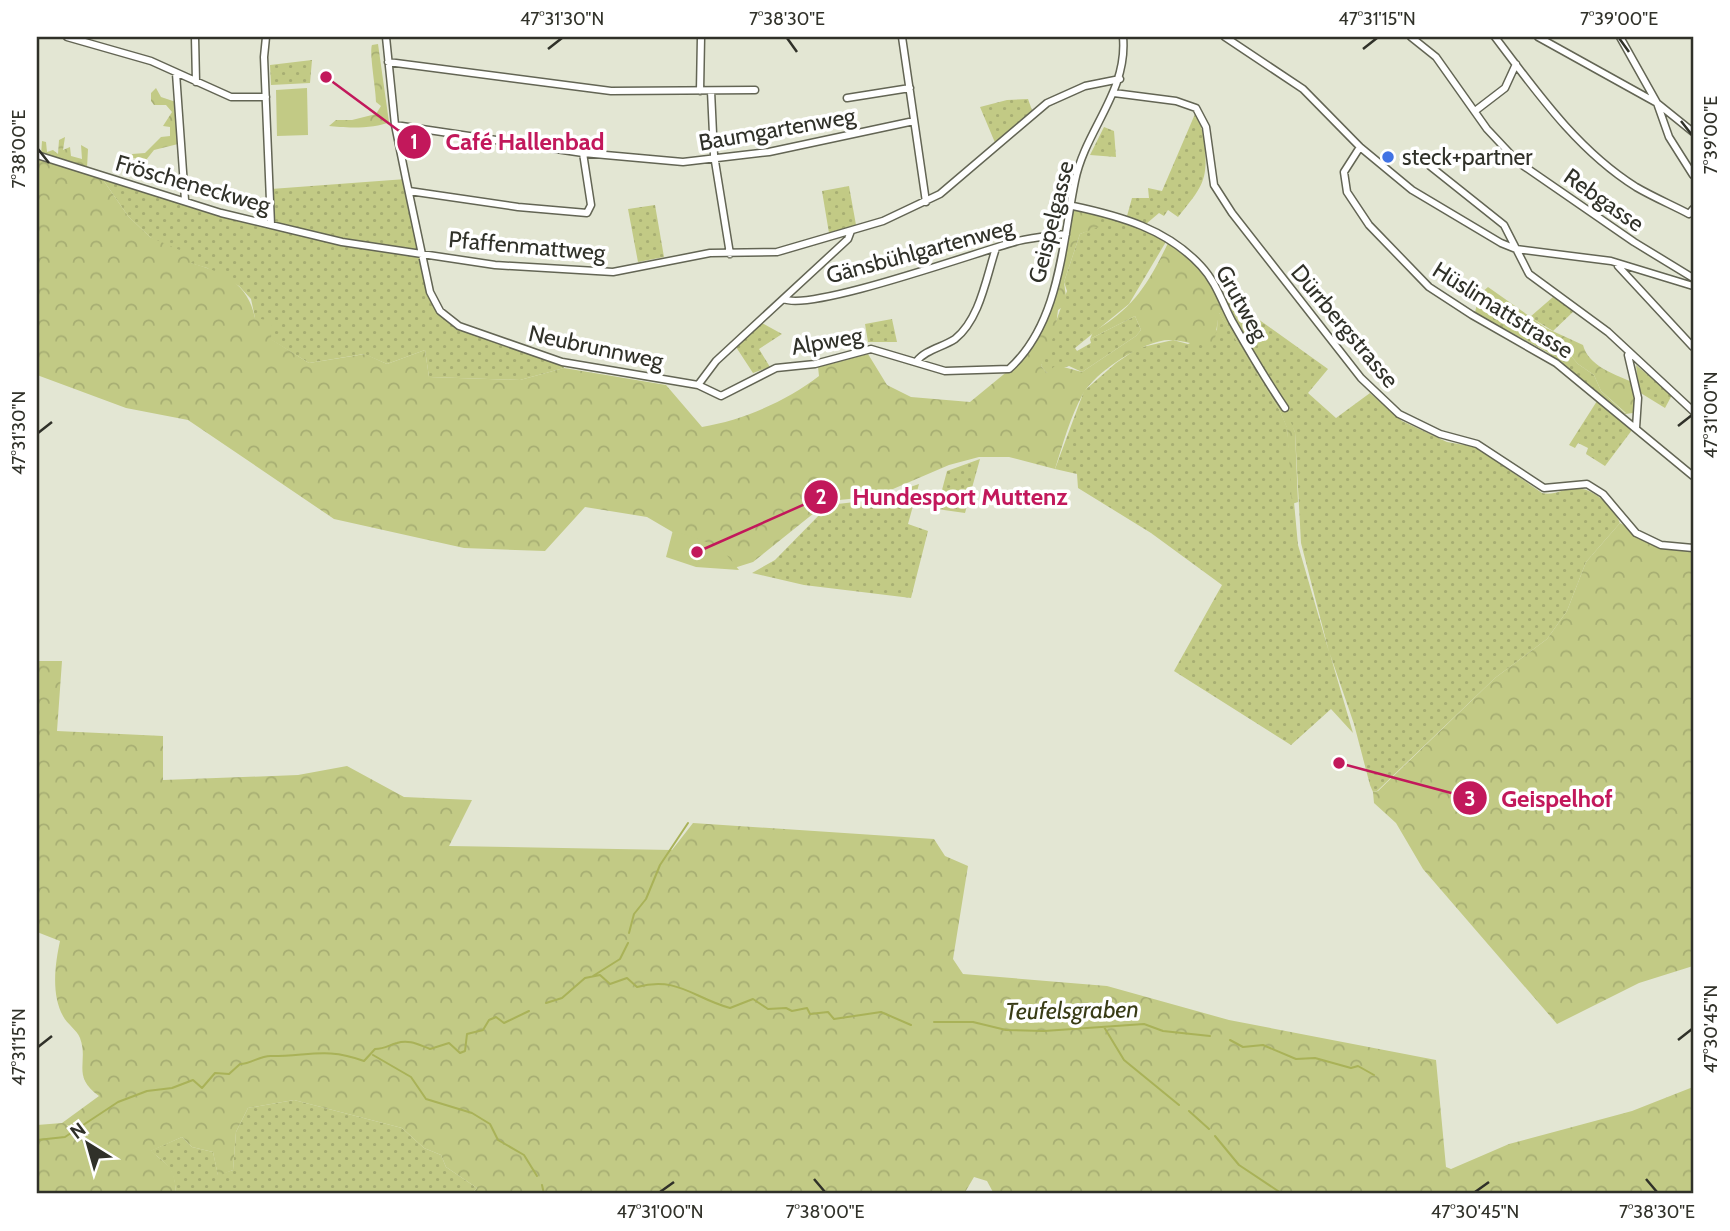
<svg xmlns="http://www.w3.org/2000/svg" width="1730" height="1231" viewBox="0 0 1730 1231" font-family="Cabin,sans-serif">
	<style>
		.grass { fill: url(#grass-dots) }
		.forest { fill: url(#forest-crowns) }
		.park { fill: #c2ca85 }
		.lines { fill: none; stroke-linecap: round; stroke-linejoin: round }
		.stream { stroke: #a9b258; stroke-width: 2 }
		.street-casing { stroke: #636554; stroke-width: 9 }
		.street { stroke: #fff; stroke-width: 6 }
		.ticks { fill: none; stroke: #303129; stroke-width: 2.5 }
		.poi-dot { fill: #4173e4; stroke: #fff; stroke-width: 2.5 }
		.labels { text-anchor: middle; dominant-baseline: central; stroke-width: 7; stroke-linejoin: round; paint-order: stroke }
		.street-label { font-size: 23px; fill: #303129; stroke: #fff }
		.poi-label { font-size: 23px; fill: #303129; stroke: #fff; text-anchor: start }
		.water-label { font-size: 24px; font-style: italic; fill: #383b15; stroke: #fff }
		.leader { fill: none; stroke: #c2185b; stroke-width: 2.5 }
		.callout-dot { fill: #c2185b; stroke: #fff; stroke-width: 2.5 }
		.mark-label { font-size: 21px; text-anchor: middle; font-weight: bold; fill: #fff }
		.callout-label { font-size: 24px; text-anchor: middle; font-weight: bold; fill: #c2185b; stroke: #fff; stroke-width: 7; stroke-linejoin: round; paint-order: stroke }
		.neatline { fill: none; stroke: #303129; stroke-width: 2.5 }
		.ticks-label { font-size: 18px; text-anchor: middle; fill: #303129 }
	</style>
	<defs>
		<pattern id="grass-dots" width="8" height="8" patternUnits="userSpaceOnUse" patternTransform="scale(1.75)"><rect width="8" height="8" fill="#c2ca85"/><path d="M2 2h.1M6 6h.1" fill="none" stroke="#a7ae73" stroke-width="1.8" stroke-linecap="round"/></pattern>
		<pattern id="forest-crowns" width="20" height="18" patternUnits="userSpaceOnUse" patternTransform="scale(1.75)"><rect width="20" height="18" fill="#c2ca85"/><path d="M2 6a3 3 0 1 1 6 0M12 15a3 3 0 1 1 6 0" fill="none" stroke="#a7ae73"/></pattern>
	</defs>
	<rect width="100%" height="100%" fill="#e3e6d3"/>
	<path class="grass" d="M312 60 310 83 271 85 270 65Z
		M1028 99 1033 113 996 145 980 107 1007 100Z
		M1195 114C1201 122 1202 130 1204 140 1209 180 1203 186 1178 217L1168 210 1164 216 1159 213 1146 224 1127 216 1132 198H1149L1148 188 1162 191Z
		M1104 127 1114 131 1116 157 1090 155Z
		M99 174 271 225V189L406 179 430 292 449 319 562 362 564 368 520 380 429 377 425 350 387 364 364 354 309 363 270 339 255 318 251 299 239 286 207 268 190 263 150 237 128 216Z
		M849 186 856 225 829 233 822 191Z
		M655 205 664 257 638 262 628 209Z
		M1093 211 1123 216 1167 240 1129 304 1075 348 1077 351 1091 343 1090 339 1135 316 1141 330 1136 336 1082 372 1069 366 1047 373 1041 366C1049 340 1058 316 1067 291L1064 282 1080 234 1094 228Z
		M1480 288 1489 310 1566 350 1578 364 1594 375 1601 391 1625 413H1633L1625 414 1547 352 1475 313Z
		M1219 291 1328 369 1308 393 1336 418 1370 393 1402 421 1447 442 1476 447 1542 493C1554 496 1562 489 1574 488 1594 487 1613 507 1620 523L1586 562 1567 611 1547 639 1495 678 1377 791 1373 792 1370 785 1354 724 1330 654 1353 733 1331 709 1291 745 1174 671 1222 585 1151 533 1078 488 1077 474 1055 469 1084 391 1116 363 1138 348 1173 340 1188 344 1217 330 1218 311 1280 411 1287 427 1298 545 1329 652 1301 543 1295 432Z
		M1553 297 1574 311 1553 331 1530 317Z
		M892 319 897 342H868L865 324Z
		M762 323 782 334 759 349 770 367 753 373 736 347Z
		M1636 365 1672 395 1665 408 1639 392Z
		M1597 401 1632 430 1605 466 1586 454 1588 448 1578 443 1575 448 1569 445Z
		M980 459 965 513 937 509 947 471Z
		M919 484 908 524 928 531 911 598 804 585 752 573 775 560 829 505 872 500Z
		M294 1100 402 1128 424 1148 441 1155 446 1167 477 1188 471 1194H176C175 1172 169 1164 150 1151L182 1137 192 1147 213 1152 218 1175 233 1170 236 1132 248 1108Z"/>
	<path class="forest" d="M378 44 389 122C376 129 344 128 329 126L336 120H352L376 114 381 106 376 102C376 90 369 52 372 45Z
		M156 88 161 97 176 102 178 144 154 150 146 160 133 158 132 154 145 153 161 137 170 136V127L163 126 172 112 166 105H154L151 101V93Z
		M65 137 63 150 70 147 71 156 82 159 81 145 88 149 87 168 41 155 42 141 46 142 47 152 53 150 58 154 59 140Z
		M37 155 99 174 128 216 150 237 191 255 193 261 191 263C223 272 248 283 255 318L272 321 271 339 309 363 365 354 387 364 425 350 429 377 520 380 564 368 666 385 702 427C743 420 787 401 819 376L818 367 868 354 887 385 911 397 970 402 1009 370 1045 317 1073 206 1093 210 1099 218V227L1080 234 1064 282 1067 304 1058 310 1055 333 1041 366 1047 373 1056 365 1082 372 1136 336 1141 330 1135 316 1090 339 1093 332C1135 307 1148 284 1169 241L1201 266 1285 408 1295 432 1298 502 1292 504 1287 428 1280 411 1219 313 1214 345C1198 347 1187 341 1172 340 1146 338 1095 372 1083 394 1070 417 1063 444 1055 469L1009 457H979L949 465 893 489 859 498 829 501 753 562 734 568 647 517 585 507 545 551 464 548 334 519 188 420 126 408 37 375Z
		M1488 287 1546 328 1583 345C1588 365 1613 374 1630 381L1635 395 1633 413H1626L1601 391 1594 375 1578 364 1566 350 1482 306 1481 293Z
		M1620 523 1661 545 1693 548V966L1639 983 1557 1024 1423 869 1396 823 1374 803 1373 792 1378 791 1495 678 1547 639 1567 611 1586 562Z
		M37 661H62L57 731 163 736V780L298 775 347 766 404 797 472 800 449 846 672 850 693 823 934 839 945 856 968 866 953 959 963 974 1107 986 1229 1020 1436 1060 1446 1167 1451 1169 1509 1144 1632 1111 1693 1087V1194H994L987 1181 974 1177 964 1194H471L477 1188 446 1167 441 1155 424 1148 402 1128 294 1100 248 1108 236 1132 233 1170 218 1176 213 1152 192 1147 182 1137 151 1151C170 1167 175 1168 176 1194H37V1125L62 1123 99 1096C71 1076 89 1062 80 1038 77 1030 67 1024 63 1016 51 994 55 964 60 941L37 932Z"/>
	<path class="park" d="M307 88 308 135 277 136 276 90Z
		M673 530 720 547 739 570 696 567 666 557Z"/>
	<g class="lines">
		<path class="stream" d="M629 933 634 914 646 899 660 865 688 823
			M593 976 620 959 628 943
			M546 1003 562 998 585 978 600 975 610 984 627 978 637 987C678 976 693 998 730 1008L753 999 768 1009 786 1008 792 1011 807 1008 810 1014 828 1012 834 1019 881 1012 911 1025
			M934 1022H973L1006 1030 1044 1031 1144 1024 1163 1031 1210 1036
			M1104 1027 1124 1060 1179 1105
			M1230 1040 1243 1047 1263 1045 1296 1059 1315 1058 1351 1068 1358 1066 1374 1075
			M373 1055 411 1077 426 1099 472 1113 490 1124 498 1140 524 1155 537 1176
			M1189 1111 1209 1129
			M1215 1136 1239 1165 1281 1193
			M37 1140 65 1137 118 1102 147 1091 172 1088 193 1080 202 1088 215 1073 229 1074 240 1064C252 1064 260 1055 272 1056 309 1056 327 1047 364 1061L375 1049C385 1049 389 1045 397 1043 409 1039 419 1045 430 1049L449 1043 460 1053 465 1051 467 1034 483 1030 489 1020 496 1017 504 1023 529 1011
			M542 1185 544 1194"/>
		<g class="street-casing">
			<path id="street" d="M67 37 151 61 231 97H266
				M195 37 196 82
				M266 37 264 57 271 225
				M386 37 395 125 406 179 430 292 440 311 459 326 562 362 698 385 721 396 776 368 815 364 871 349 945 371 1009 369C1060 323 1062 244 1075 181 1085 130 1128 92 1123 37
				M902 37 926 202
				M1225 37 1303 89 1360 147 1412 190 1501 243 1516 249 1611 261 1693 286
				M1411 37 1436 57 1487 129 1518 162 1634 242 1693 278
				M1495 37C1536 91 1577 150 1636 187 1653 197 1672 205 1689 214L1693 209
				M1538 37 1657 103 1693 132
				M1620 37 1657 103 1669 137 1693 175
				M388 62 611 91 755 90
				M176 73 185 200
				M700 91 701 37
				M711 91 714 155 730 254
				M1114 93 1176 101 1196 108 1206 127 1214 185 1232 213 1361 378 1399 414 1440 434 1477 444 1544 488 1587 484 1603 494 1636 533 1661 545 1693 548
				M847 98 910 88
				M1475 111 1505 88 1516 64
				M395 125 583 153 683 162 769 152 914 121
				M1360 147 1344 172 1347 192 1369 225 1429 287 1472 315 1556 363 1693 476
				M37 155 221 213 342 242 495 265 613 272 710 253 777 252 883 221 940 194 1047 103 1085 86 1120 79
				M1430 166 1504 225 1529 274 1608 332 1693 411
				M409 191 518 207 587 213 591 205 583 153
				M1073 206C1120 216 1167 229 1201 266 1216 282 1222 302 1232 321 1249 351 1266 380 1285 408
				M1618 266 1693 347
				M784 299C811 312 980 251 1018 241 1033 237 1050 236 1066 234
				M1628 355 1638 398 1636 428
				M917 361C925 350 943 347 955 339 980 319 986 278 996 248
				M698 385 716 361 848 239 851 231"/>
		</g>
		<use href="#street" class="street"/>
	</g>
	<path class="ticks" d="M787 38 797 52M1619 38 1629 52M548 49 562 38M1363 49 1377 38M1681 121 1692 135M38 149 49 163M1678 426 1692 415M38 433 52 422M1678 1040 1692 1029M38 1047 52 1036M814 1179 825 1192M1646 1179 1657 1192M660 1192 674 1182M1475 1192 1489 1182"/>
	<circle class="poi-dot" cx="1388" cy="157" r="7"/>
	<g class="labels">
		<g class="street-label">
			<text transform="translate(777 129) rotate(-10)">Baumgartenweg</text>
			<text transform="translate(193 184) rotate(16)">Fröscheneckweg</text>
			<text transform="translate(1604 200) rotate(35)">Rebgasse</text>
			<text transform="translate(1051 222) rotate(-76)">Geispelgasse</text>
			<text transform="translate(527 246) rotate(5)">Pfaffenmattweg</text>
			<text transform="translate(920 251) rotate(-15)">Gänsbühlgartenweg</text>
			<text transform="translate(1242 303) rotate(61)">Grutweg</text>
			<text transform="translate(1503 310) rotate(32)">Hüslimattstrasse</text>
			<text transform="translate(1345 326) rotate(50)">Dürrbergstrasse</text>
			<text transform="translate(827 341) rotate(-10)">Alpweg</text>
			<text transform="translate(596 347) rotate(12)">Neubrunnweg</text>
		</g>
		<g class="poi-label">
			<text x="1402" y="157">steck+partner</text>
		</g>
		<g class="water-label">
			<text transform="translate(1072 1010) rotate(-1)">Teufelsgraben</text>
		</g>
	</g>
	<path class="leader" d="M326 77L414 142M697 552L821 497M1339 763L1470 798"/>
	<g class="callout-dot">
		<circle cx="326" cy="77" r="7"/>
		<circle cx="697" cy="552" r="7"/>
		<circle cx="1339" cy="763" r="7"/>
		<circle cx="414" cy="142" r="18"/>
		<circle cx="821" cy="497" r="18"/>
		<circle cx="1470" cy="798" r="18"/>
	</g>
	<g class="mark-label">
		<text x="414" y="149">1</text>
		<text x="821" y="504">2</text>
		<text x="1470" y="806">3</text>
	</g>
	<g class="callout-label">
		<text x="525" y="150">Café Hallenbad</text>
		<text x="960" y="505">Hundesport Muttenz</text>
		<text x="1557" y="807">Geispelhof</text>
	</g>
	<rect width="1730" height="1231" fill="none" stroke="#ffffff" stroke-width="77"/>
	<g transform="translate(88 1144) rotate(323)" stroke="#ffffff" stroke-width="5" paint-order="stroke">
	<path d="M0-5L12 26L0 18L-12 26Z" fill="#303129"/>
	<text y="-10" font-size="19" font-weight="bold" text-anchor="middle" fill="#303129">N</text>
	</g>
	<rect x="38" y="38" width="1654" height="1154" class="neatline"/>
	<g class="ticks-label">
		<text x="562" y="25">47°31'30"N</text>
		<text x="787" y="25">7°38'30"E</text>
		<text x="1377" y="25">47°31'15"N</text>
		<text x="1619" y="25">7°39'00"E</text>
		<text transform="translate(1711 135) rotate(-90)" y="6">7°39'00"E</text>
		<text transform="translate(19 149) rotate(-90)" y="6">7°38'00"E</text>
		<text transform="translate(1711 415) rotate(-90)" y="6">47°31'00"N</text>
		<text transform="translate(19 433) rotate(-90)" y="6">47°31'30"N</text>
		<text transform="translate(1711 1029) rotate(-90)" y="6">47°30'45"N</text>
		<text transform="translate(19 1047) rotate(-90)" y="6">47°31'15"N</text>
		<text x="660" y="1218">47°31'00"N</text>
		<text x="825" y="1218">7°38'00"E</text>
		<text x="1475" y="1218">47°30'45"N</text>
		<text x="1657" y="1218">7°38'30"E</text>
	</g>
</svg>
